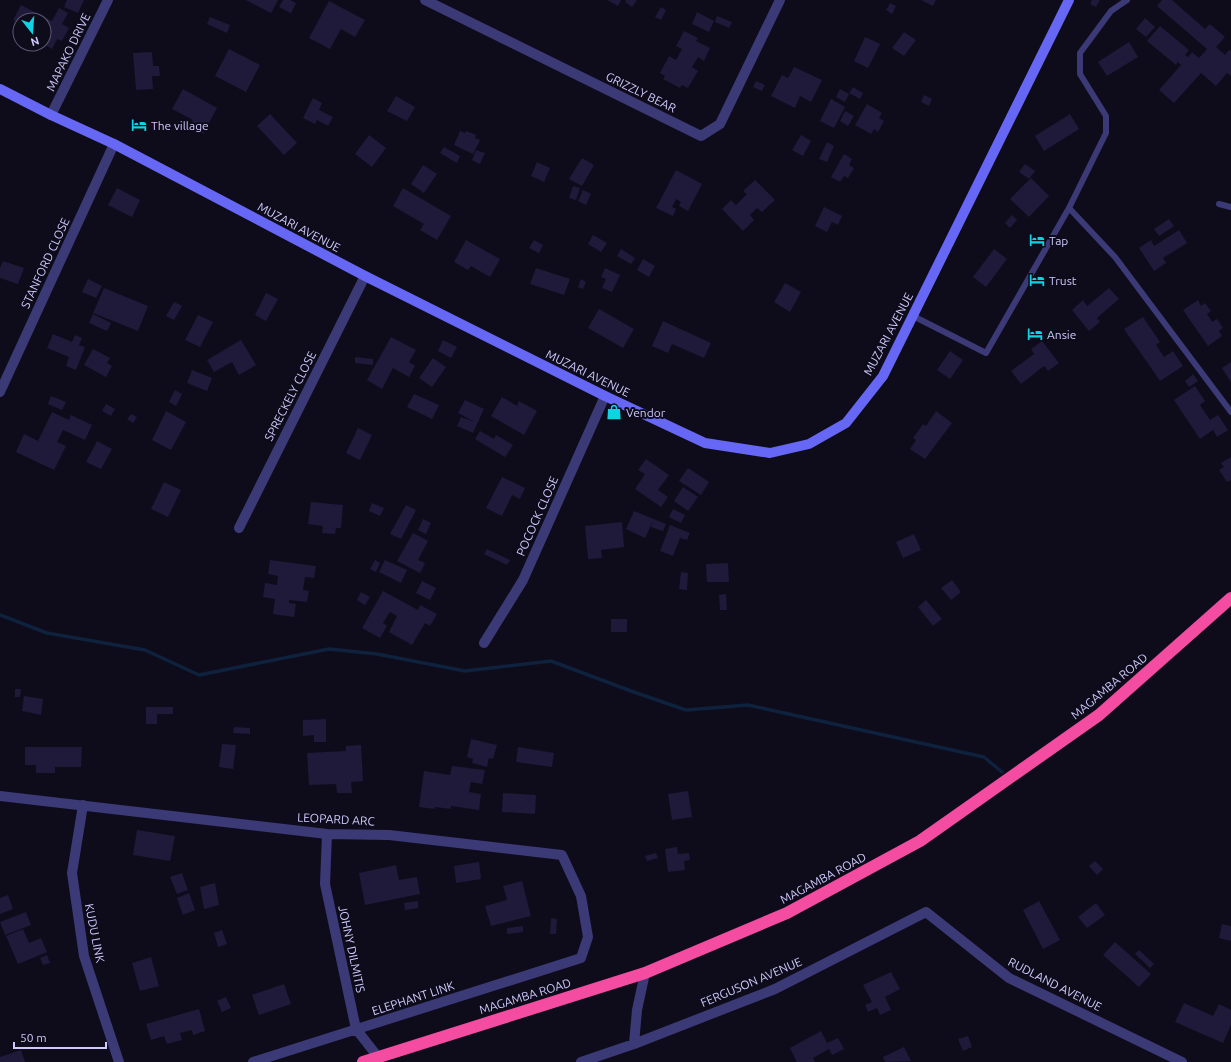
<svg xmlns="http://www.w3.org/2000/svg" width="1231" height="1062" viewBox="0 0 1231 1062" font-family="Ubuntu,sans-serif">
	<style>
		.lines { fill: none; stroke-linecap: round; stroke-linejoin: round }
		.stream { stroke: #0e213d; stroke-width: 3.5 }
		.building { fill: #1f193a }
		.lane { stroke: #3b3a77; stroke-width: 6 }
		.street { stroke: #3b3a77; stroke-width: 10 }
		.secondary { stroke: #6767f5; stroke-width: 10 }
		.highway { stroke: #f34ca0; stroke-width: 12 }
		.labels { text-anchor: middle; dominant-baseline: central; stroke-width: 4; stroke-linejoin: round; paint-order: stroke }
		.street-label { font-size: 12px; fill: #cec9fc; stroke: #0e0c1b }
		.poi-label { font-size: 12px; fill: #cec9fc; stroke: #0e0c1b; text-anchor: start }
	</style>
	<rect width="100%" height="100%" fill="#0e0c1b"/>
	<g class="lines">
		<path class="stream" d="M0 615 47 633 145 650 199 675 329 649 377 654 465 671 551 661 631 691 686 710 748 705 984 757 1002 772"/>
	</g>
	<path class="building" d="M67 0H84L78 13 64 7Z
		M246 0H278L271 13Z
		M283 0H290L296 3 291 13 279 7Z
		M607 0H621L618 6Z
		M626 0H637L632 7 625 2Z
		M921 0H936L933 6Z
		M1092 0H1100L1096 7 1090 4Z
		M1162 0H1172L1205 29 1210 24 1225 37 1216 47 1225 55 1229 50 1231 51V76L1227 73 1216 86 1201 73 1174 103 1159 90 1181 65 1178 62 1176 65 1147 41 1160 26 1189 50 1185 55 1188 57 1192 52 1199 58 1207 49 1157 6Z
		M329 1 365 20 355 37 341 29 330 49 309 38Z
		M890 3 896 6 892 14 886 10Z
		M21 5 52 21 59 8 68 13 62 24 69 28 62 41 57 39 52 49 44 44V20H20V24L13 20Z
		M661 7 666 10 661 20 655 17Z
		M697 12 714 21 709 32 692 24Z
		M717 16 732 22 729 28 715 22Z
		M210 17 230 25 227 33 207 24Z
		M1145 18 1155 27 1146 37 1136 29Z
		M684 31 698 38 696 41 710 48 704 61 698 57 692 67 698 71 688 88 682 85 680 88 663 79 665 76 660 73 669 56 676 60 682 49 676 46Z
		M904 32 916 40 904 56 892 48Z
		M865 37 880 44 868 68 854 61Z
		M1129 42 1138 57 1107 76 1098 62Z
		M229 49 260 65 246 92 215 76Z
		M152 52 153 66H159L160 76H152L153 89 136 90 133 53Z
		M794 67 822 80 811 102 800 96 795 108 771 96 782 75 788 78Z
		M756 81 765 85 762 91 753 87Z
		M853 87 863 93 860 99 849 93Z
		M183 89 217 108 203 134 190 126 193 120 172 109Z
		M840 89 849 94 845 102 836 97Z
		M924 95 932 99 929 106 921 102Z
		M396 96 415 107 407 121 387 111Z
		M313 98 322 103 319 110 333 117 328 126 317 120 315 124 303 118Z
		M831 99 845 107 834 128 820 121Z
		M867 104 882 113 879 118 884 121 878 132 874 129 871 134 855 125Z
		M845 111 854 116 848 126 840 121Z
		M270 114 297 143 284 155 257 126Z
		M1070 114 1079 129 1044 151 1035 136Z
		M460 131 465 133 466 131 476 135 475 138 480 140 473 154 454 145Z
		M369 135 386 148 372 167 355 154Z
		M801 135 811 141 803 156 792 150Z
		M827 142 834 146 827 162 819 159Z
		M444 147 460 156 457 163 440 153Z
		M476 150 485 153 480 164 472 160Z
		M844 154 852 159 849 165 854 168 848 178 844 176 840 182 831 177Z
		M582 158 594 165 582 186 569 179Z
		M537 162 550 168 544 182 531 176Z
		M1025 164 1035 171 1029 179 1019 172Z
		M423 165 437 174 424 193 411 184Z
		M676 170 702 184 688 211 679 206 681 202 676 199 672 207 676 209 673 216 656 208Z
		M1031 178 1049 196 1029 217 1010 199Z
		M755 180 775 200 762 212 757 208 750 215 754 220 743 231 722 209 731 200 736 205 747 194 743 191Z
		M573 186 580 188 576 200 569 198Z
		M117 188 140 200 132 217 108 205Z
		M403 188 451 216 437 240 420 230 424 224 393 206Z
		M583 190 591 194 586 205 578 201Z
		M824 207 842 216 838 225 832 222 827 232 815 226Z
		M1012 215 1017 220 1010 228 1005 223Z
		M1169 219 1174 226 1159 236 1154 229Z
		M1179 230 1187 243 1163 258 1166 263 1154 271 1139 248 1151 240 1154 246Z
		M593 235 607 243 601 252 588 244Z
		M466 240 500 259 490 277 471 266 468 270 454 262Z
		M534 240 543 245 539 253 529 248Z
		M621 249 635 258 631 264 617 256Z
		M994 249 1007 259 986 287 973 277Z
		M643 259 655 266 649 277 637 270Z
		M3 261 24 268 18 284 0 278V268Z
		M536 268 570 279 564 295 530 284Z
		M605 268 620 275 612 292 602 288 606 279 601 277Z
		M88 279 102 286 96 298 82 292Z
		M581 279 586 282 583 289 578 287Z
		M785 283 801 292 790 312 774 302Z
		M104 288 148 306 138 331 93 313Z
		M1109 288 1119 299 1097 318 1100 322 1089 331 1072 310 1083 300 1087 306Z
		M266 293 278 299 266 321 255 315Z
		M1198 300 1201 306 1205 303 1211 311 1207 314 1212 322 1217 319 1223 328 1219 331 1222 336 1208 346 1183 310Z
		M174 302 182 306 174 320 166 316Z
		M599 309 634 329 623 348 588 328Z
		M93 314 111 323 107 331 89 323Z
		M198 315 213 322 200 347 185 340Z
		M1143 317 1160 342 1156 345 1164 357 1173 351 1183 366 1160 381 1124 329Z
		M663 321 711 343 704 358 672 344 668 353 652 346Z
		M53 334 72 342 75 335 82 338 79 345 85 347 76 370 66 366 69 357 47 348Z
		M391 337 416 350 409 362 415 366 409 377 393 368 382 389 367 380Z
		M241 340 256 365 239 375 232 362 214 372 207 360Z
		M443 340 457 347 451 358 438 351Z
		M1042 341 1059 363 1048 371 1044 366 1021 384 1011 371 1034 354 1031 349Z
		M93 349 110 358 107 363 112 366 106 377 84 365Z
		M950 351 963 360 950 379 937 370Z
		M355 357 373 359V365L355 363Z
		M433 358 446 367 432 387 419 378Z
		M1231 362V382L1222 368Z
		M192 370 212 378 207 391 187 383Z
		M1193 374 1198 381 1189 387 1185 381Z
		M1195 386 1205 401 1200 405 1210 420 1218 415 1228 430 1217 437 1213 430 1200 439 1174 400Z
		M175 390 182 394 176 406 169 402Z
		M414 394 439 405 432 419 407 407Z
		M51 396 66 402 62 410 48 404Z
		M502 397 517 406 519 401 537 411 524 435 491 416Z
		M465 400 484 409 473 433 457 426 461 417 475 422 458 413Z
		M106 404 115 409 111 416 102 411Z
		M166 411 186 422 171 450 152 440Z
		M936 411 952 423 925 459 910 449 916 440 913 438 923 424 926 426Z
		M52 412 69 420 71 415 92 425 85 440 63 430 57 442 66 446 54 470 16 452 24 434 38 441Z
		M131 414 137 417 133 423 127 419Z
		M358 428 372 435 360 460 346 453Z
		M480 431 494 439 496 435 513 445 505 457 475 439Z
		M97 441 112 449 101 469 86 462Z
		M1231 457V480L1227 482 1219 470 1224 467 1221 463Z
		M646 459 669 475 658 490 668 497 661 507 635 489 645 474 638 470Z
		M688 468 709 482 701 495 679 481Z
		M502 477 525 488 520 499 512 495 502 516 486 508Z
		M164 482 181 490 168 517 151 509Z
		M683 487 698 497 688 511 674 501Z
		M311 502 343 505 341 528H336L335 534 322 533 323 526 308 524Z
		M372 503 384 508 380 516 369 511Z
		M406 505 416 510 401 539 390 534Z
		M673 509 685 515 681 523 669 517Z
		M634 511 666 524 663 531 651 527 653 521 645 538 626 529Z
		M423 519 431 523 426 534 418 530Z
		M622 522 624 547 601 550 602 558 588 559 585 526Z
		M670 525 690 533 687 540 680 538 673 556 660 551Z
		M413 533 428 541 418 560 425 563 420 573 397 561Z
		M914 534 921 550 903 558 896 542Z
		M487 549 510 560 507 565 484 554Z
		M270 560 316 566 314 578 305 577 303 590 309 591 307 602 289 600V603L296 604 294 617 273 614 275 599 263 597 265 583 277 585 278 576 268 574Z
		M375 560 380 563 376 572 370 569Z
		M385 560 407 570 401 583 379 572Z
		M728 563 729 582H707L706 564Z
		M681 572 688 573 687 590 679 589Z
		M952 580 961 592 951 600 941 588Z
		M422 581 436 588 430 600 416 593Z
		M383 591 418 610 420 605 437 614 430 626 425 623 412 645 389 632 397 616 390 612 383 623 387 626 380 638 362 628Z
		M361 592 370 597 365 605 357 600Z
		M726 594 727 610H720L719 595Z
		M926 600 942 619 933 626 918 607Z
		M611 619H627V632H611Z
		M15 689H21L20 697H15Z
		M24 696 43 699 41 715 22 711Z
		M146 707H173V714H157V724H146Z
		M326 719V742H314V735L303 736V720Z
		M234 727 250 728V734L233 733Z
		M471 739 497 745 493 759 489 758 487 767 472 763 473 759 467 757Z
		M222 744 236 745 233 769 219 767Z
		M361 745 363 781 351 782 352 793H337L336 784 309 785 307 753 346 751V746Z
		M25 747H82L81 767H55V773H36V765H25Z
		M518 747 554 753 552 767 516 762Z
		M452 766 485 770 482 784 471 782 469 792 481 794 479 810 451 806V809L435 807V809L419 807 424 771 450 775Z
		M688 791 692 817 672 820 668 794Z
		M503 793 536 795 535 814 502 812Z
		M137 830 175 836 170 861 133 855Z
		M677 847 678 854 689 853 690 860 684 861 685 870 668 872 665 849Z
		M656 853 658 858 647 861 645 856Z
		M1095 861 1103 869 1097 875 1089 866Z
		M479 862 481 879 456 883 454 866Z
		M396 865 399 880 417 877 420 894 365 905 359 873Z
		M182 873 188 890 177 894 170 877Z
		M522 881 531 916 491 926 485 906 507 900 503 886Z
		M215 883 219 905 204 909 200 887Z
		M189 893 195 910 183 915 177 898Z
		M8 895 13 909 0 914V898Z
		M418 901V908L405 910 404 903Z
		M1039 901 1060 940 1043 949 1023 910Z
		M1096 903 1105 915 1087 928 1078 917Z
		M26 912 31 925 5 935 0 922Z
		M551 918 557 919 556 934H550Z
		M1222 924 1231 926V941L1219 938Z
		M523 926V932L507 934V928Z
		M23 929 29 943 41 938 47 952 18 964 6 936Z
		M222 930 227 944 218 947 214 933Z
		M1115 942 1151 974 1139 987 1103 955Z
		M1139 950 1154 964 1150 968 1135 954Z
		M47 955 50 963 43 965 40 958Z
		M151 957 159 986 140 991 132 963Z
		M891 972 900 989 885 997 891 1010 880 1015 877 1008 868 1012 865 1005 872 1002 863 985Z
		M284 984 291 1004 259 1015 252 995Z
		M226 997 231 1008 222 1012 217 1001Z
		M1184 1003 1213 1016 1219 1004 1231 1010V1025L1223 1043 1175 1022Z
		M199 1009 205 1031 193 1035 192 1030 180 1033 182 1040 167 1044 164 1036 151 1040 146 1024Z
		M821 1031 827 1043 838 1038 844 1049 832 1055 829 1049 813 1058 815 1062H797L790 1048Z
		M968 1036 972 1047 963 1051 958 1039Z
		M904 1047 911 1061 885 1062 883 1057Z
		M21 1050 25 1062H0V1057Z"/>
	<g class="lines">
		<path class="lane" d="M1219 204 1231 207
			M1069 208 1115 257 1231 412
			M913 316 986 353 1069 208 1106 133V116L1080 74V53L1111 11 1127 0"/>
		<path class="street" d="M425 0 701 136 720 124 780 0
			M51 115 108 0
			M0 392 114 144
			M239 528 365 276
			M484 643 523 580 605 396
			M0 796 327 834 389 835 562 855 581 896 588 937 581 958 253 1062
			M83 805 72 873 84 956 119 1062
			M327 834 325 884 356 1029 378 1057 379 1062
			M634 1044 637 1010 645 973
			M581 1062 634 1044 775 989 926 912 1009 978 1182 1062"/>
		<path class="secondary" d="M0 89 51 115 114 144 365 276 605 396 705 443 770 453 809 444 846 423 883 376 1069 0"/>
		<path class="highway" d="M363 1062 645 973 787 913 920 841 1099 715 1231 598"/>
	</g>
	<defs>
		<g id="hotel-bare" transform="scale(1.2)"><path d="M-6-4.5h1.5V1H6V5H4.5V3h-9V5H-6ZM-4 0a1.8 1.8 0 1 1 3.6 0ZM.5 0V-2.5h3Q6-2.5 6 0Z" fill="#0fd2e2" stroke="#0e0c1b" stroke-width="2.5" paint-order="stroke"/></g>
		<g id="shop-bare" transform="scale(1.2)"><path d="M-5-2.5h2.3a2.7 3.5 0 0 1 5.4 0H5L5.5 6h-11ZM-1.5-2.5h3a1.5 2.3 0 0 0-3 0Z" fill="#0fd2e2" stroke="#0e0c1b" stroke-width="2.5" paint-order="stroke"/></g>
	</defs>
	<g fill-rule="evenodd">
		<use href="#hotel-bare" x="139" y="125"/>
		<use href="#hotel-bare" x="1037" y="240"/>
		<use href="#hotel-bare" x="1037" y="280"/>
		<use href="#hotel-bare" x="1035" y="334"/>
		<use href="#shop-bare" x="614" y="412"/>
	</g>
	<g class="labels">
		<g class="street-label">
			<text transform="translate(68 52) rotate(-64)">MAPAKO DRIVE</text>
			<text transform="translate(641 92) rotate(26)">GRIZZLY BEAR</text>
			<text transform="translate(299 227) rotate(28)">MUZARI AVENUE</text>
			<text transform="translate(45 263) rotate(-65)">STANFORD CLOSE</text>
			<text transform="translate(888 334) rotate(-62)">MUZARI AVENUE</text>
			<text transform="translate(588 373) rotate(26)">MUZARI AVENUE</text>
			<text transform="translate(290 396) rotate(-63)">SPRECKELY CLOSE</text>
			<text transform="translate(537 516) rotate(-66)">POCOCK CLOSE</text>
			<text transform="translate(1109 686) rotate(-40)">MAGAMBA ROAD</text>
			<text transform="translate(336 819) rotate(3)">LEOPARD ARC</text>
			<text transform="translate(823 878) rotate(-28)">MAGAMBA ROAD</text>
			<text transform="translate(95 933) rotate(79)">KUDU LINK</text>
			<text transform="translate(352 949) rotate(78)">JOHNY DILMITIS</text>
			<text transform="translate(751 982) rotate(-23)">FERGUSON AVENUE</text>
			<text transform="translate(1055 984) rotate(27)">RUDLAND AVENUE</text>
			<text transform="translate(525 996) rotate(-17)">MAGAMBA ROAD</text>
			<text transform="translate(413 998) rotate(-18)">ELEPHANT LINK</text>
		</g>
		<g class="poi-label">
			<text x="151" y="125">The village</text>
			<text x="1049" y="240">Tap</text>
			<text x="1049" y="280">Trust</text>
			<text x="1047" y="334">Ansie</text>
			<text x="626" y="412">Vendor</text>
		</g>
	</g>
	<g transform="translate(32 32) rotate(163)"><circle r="19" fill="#0e0c1b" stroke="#5b5875"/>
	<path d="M0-3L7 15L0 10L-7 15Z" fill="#0fd2e2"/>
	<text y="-6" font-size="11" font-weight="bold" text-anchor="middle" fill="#cec9fc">N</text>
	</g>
	<path d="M14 1042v6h92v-6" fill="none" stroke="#cec9fc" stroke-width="2"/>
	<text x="20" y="1042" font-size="12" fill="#cec9fc" stroke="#0e0c1b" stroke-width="3" paint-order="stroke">50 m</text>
</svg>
